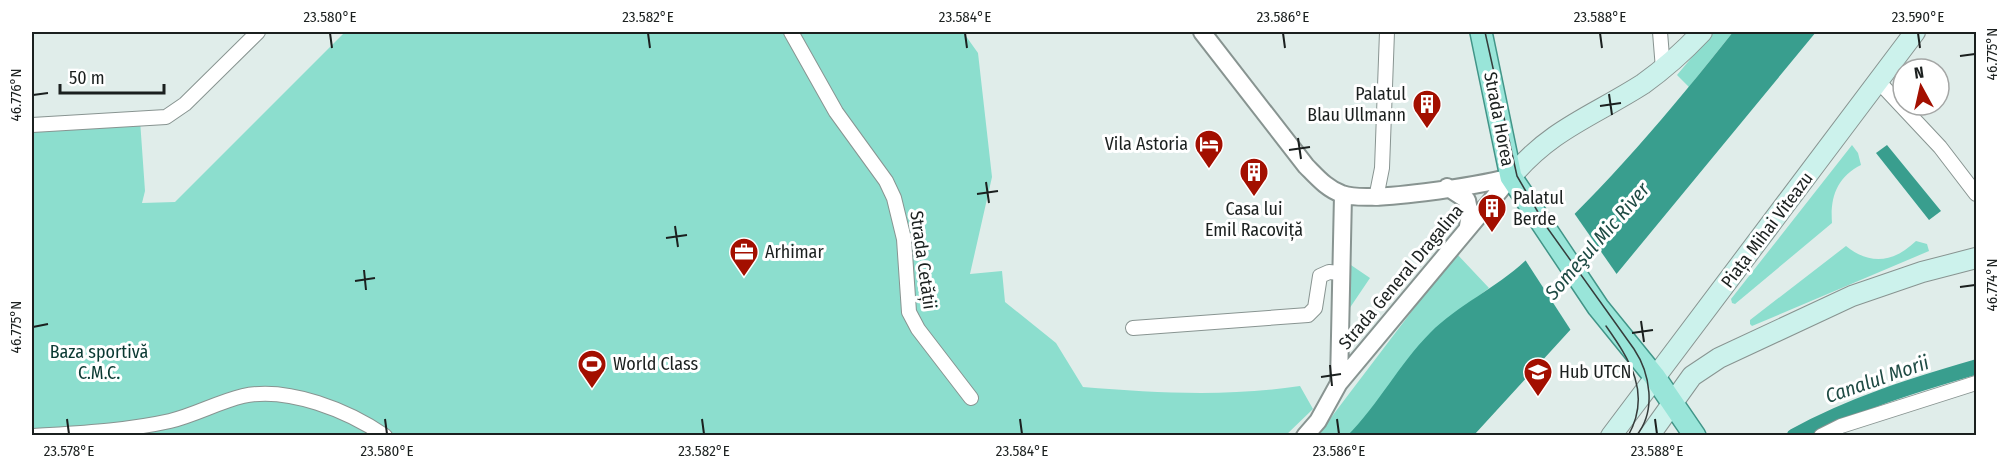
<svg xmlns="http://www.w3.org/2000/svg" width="2008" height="467" viewBox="0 0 2008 467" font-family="'Fira Sans Condensed',sans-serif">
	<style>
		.green { fill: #8cdece }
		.water { fill: #399e8e }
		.pier { fill: #e0edea }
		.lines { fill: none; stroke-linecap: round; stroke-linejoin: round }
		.canal { stroke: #399e8e; stroke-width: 15 }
		.minor-casing { stroke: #889491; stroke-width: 16 }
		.tertiary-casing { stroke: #889491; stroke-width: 20 }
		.secondary-casing { stroke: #889491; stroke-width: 22 }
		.primary-casing { stroke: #419588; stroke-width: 24 }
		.minor { stroke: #fff; stroke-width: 14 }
		.tertiary { stroke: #fff; stroke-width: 16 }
		.secondary { stroke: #ccf2ec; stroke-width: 20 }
		.primary { stroke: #99e5d9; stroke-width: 21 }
		.tram { stroke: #363c3b; stroke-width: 1.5 }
		.ticks { fill: none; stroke: #1b201f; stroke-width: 2 }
		.labels { text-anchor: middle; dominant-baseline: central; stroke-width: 6; stroke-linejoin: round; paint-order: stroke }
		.poi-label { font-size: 18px; fill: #1b201f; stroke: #fff; text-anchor: start }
		.street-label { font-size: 18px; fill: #1b201f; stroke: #fff }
		.park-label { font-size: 18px; fill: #093831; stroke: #fff }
		.water-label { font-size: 20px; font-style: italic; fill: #1f4b44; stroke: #fff }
		.neatline { fill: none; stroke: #1b201f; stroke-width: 2 }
		.ticks-label { font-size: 15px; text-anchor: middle; fill: #1b201f }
	</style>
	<rect width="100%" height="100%" fill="#e0edea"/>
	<path class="green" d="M345 32H963L978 53 992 177 970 274 1002 271 1005 302 1056 343 1083 387C1157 393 1227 397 1300 386L1313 409 1285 436 32 435V123L140 120 145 191 142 203 175 202Z
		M1713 32H1733L1689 87 1677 75Z
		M1852 145 1858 153 1861 165C1837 177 1830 197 1832 223L1735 304 1732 303 1731 299Z
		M1916 241 1927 244 1929 251 1752 326 1750 324V320L1846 246C1871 266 1894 262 1916 241Z
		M1456 253 1489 288 1431 333 1366 417 1370 435 1317 436Z
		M1345 261 1370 278 1343 318Z"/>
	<path class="water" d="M1733 32H1816L1572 328 1475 434 1347 436C1379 404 1399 364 1430 333 1458 305 1496 288 1525 261 1602 192 1669 113 1733 32Z
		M1887 145 1941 211 1929 220 1876 153Z"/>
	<path class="pier" d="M1574 213 1618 276 1572 332 1524 258Z"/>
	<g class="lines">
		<path class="canal" d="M1794 436C1852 404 1914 385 1976 367"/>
		<g class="minor-casing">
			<path id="minor" d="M791 32 836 112 886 181 894 198 904 239 909 312 918 329 971 398
				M1660 32 1663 69
				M1879 82 1940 147 1976 194
				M32 125 166 117 185 104 258 32
				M1376 198 1382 168 1387 32
				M1133 328 1308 315 1315 308 1320 276 1329 272 1340 273
				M34 436C79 433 125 431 170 421 195 415 218 402 243 396 288 386 349 411 385 436
				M1821 436 1841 426 1976 383"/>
		</g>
		<g class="tertiary-casing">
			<path id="tertiary" d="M1202 32 1306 166C1317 177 1327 189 1342 194 1368 204 1481 185 1511 177
				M1447 187 1467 200 1470 215 1468 226
				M1339 383 1343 195
				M1305 436 1318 421 1339 383 1511 177"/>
		</g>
		<g class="secondary-casing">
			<path id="secondary" d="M1511 177C1551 129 1593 116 1643 84 1664 69 1684 51 1702 32
				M1611 436 1915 32
				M1649 436 1692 376 1719 358 1852 296 1922 272 1976 258"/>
		</g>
		<g class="primary-casing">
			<path id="primary" d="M1481 32 1511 177 1598 307 1654 376 1695 436"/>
		</g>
		<use href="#minor" class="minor"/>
		<use href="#tertiary" class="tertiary"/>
		<use href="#secondary" class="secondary"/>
		<use href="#primary" class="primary"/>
		<path class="tram" d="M1485 32 1517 176 1546 226 1634 349C1650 373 1657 411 1636 436
			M1606 326C1630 360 1652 394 1628 436"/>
	</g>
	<path class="ticks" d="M330 33 332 48M648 33 650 48M965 33 967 48M1283 33 1285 48M1600 33 1602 48M1918 33 1920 48M1960 56 1975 54M1609 94 1612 115M33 95 48 93M1600 106 1621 103M1298 138 1301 159M1289 150 1310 147M986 182 989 203M977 194 998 191M675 226 678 247M666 238 687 235M364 270 366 290M355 281 375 278M1960 287 1975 285M1641 321 1644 342M33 327 48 324M1632 333 1653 330M1330 365 1332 386M1321 377 1341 374M67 419 69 434M385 419 387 434M702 419 704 434M1020 419 1022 434M1337 419 1339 434M1655 419 1657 434"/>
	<defs>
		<g id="building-pin" transform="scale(1.5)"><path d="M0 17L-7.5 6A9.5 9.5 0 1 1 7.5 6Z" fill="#a30f00" stroke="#fff"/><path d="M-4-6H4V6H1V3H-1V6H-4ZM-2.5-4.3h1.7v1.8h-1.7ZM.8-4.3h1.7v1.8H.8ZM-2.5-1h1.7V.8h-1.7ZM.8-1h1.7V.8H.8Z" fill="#fff"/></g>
		<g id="hotel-pin" transform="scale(1.5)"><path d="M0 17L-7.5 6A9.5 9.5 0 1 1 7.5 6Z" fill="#a30f00" stroke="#fff"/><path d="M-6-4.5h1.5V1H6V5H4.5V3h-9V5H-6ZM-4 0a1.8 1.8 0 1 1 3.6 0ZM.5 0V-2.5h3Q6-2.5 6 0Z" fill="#fff"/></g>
		<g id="office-pin" transform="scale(1.5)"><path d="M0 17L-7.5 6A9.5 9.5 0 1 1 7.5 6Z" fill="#a30f00" stroke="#fff"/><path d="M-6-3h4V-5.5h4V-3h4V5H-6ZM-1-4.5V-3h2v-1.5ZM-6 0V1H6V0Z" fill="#fff"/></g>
		<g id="stadium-pin" transform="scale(1.5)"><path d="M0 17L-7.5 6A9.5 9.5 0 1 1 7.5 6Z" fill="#a30f00" stroke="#fff"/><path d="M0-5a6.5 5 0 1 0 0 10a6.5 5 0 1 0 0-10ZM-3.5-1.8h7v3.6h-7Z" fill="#fff"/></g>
		<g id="university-pin" transform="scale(1.5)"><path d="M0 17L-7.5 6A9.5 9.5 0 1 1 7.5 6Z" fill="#a30f00" stroke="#fff"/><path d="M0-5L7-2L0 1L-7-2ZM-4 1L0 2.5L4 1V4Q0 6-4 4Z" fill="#fff"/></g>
	</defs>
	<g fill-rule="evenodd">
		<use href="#building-pin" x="1427" y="104"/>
		<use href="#hotel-pin" x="1209" y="144"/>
		<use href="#building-pin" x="1254" y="172"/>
		<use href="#building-pin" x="1492" y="208"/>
		<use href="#office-pin" x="744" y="252"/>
		<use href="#stadium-pin" x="592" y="364"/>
		<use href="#university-pin" x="1538" y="372"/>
	</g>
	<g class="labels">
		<g class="poi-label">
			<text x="1406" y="94" text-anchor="end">Palatul<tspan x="1406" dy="21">Blau Ullmann</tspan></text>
			<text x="1188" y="144" text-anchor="end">Vila Astoria</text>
			<text x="1513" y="198">Palatul<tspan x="1513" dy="21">Berde</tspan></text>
			<text x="1254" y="209" text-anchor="middle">Casa lui<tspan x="1254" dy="21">Emil Racoviță</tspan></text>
			<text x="765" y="252">Arhimar</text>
			<text x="613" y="364">World Class</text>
			<text x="1559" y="372">Hub UTCN</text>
		</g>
		<g class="street-label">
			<text transform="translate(1499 119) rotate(79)">Strada Horea</text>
			<text transform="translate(1767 230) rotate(-53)">Piața Mihai Viteazu</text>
			<text transform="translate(923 260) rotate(82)">Strada Cetății</text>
			<text transform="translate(1401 277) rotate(-50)">Strada General Dragalina</text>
		</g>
		<g class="park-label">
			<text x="99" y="352">Baza sportivă<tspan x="99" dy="21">C.M.C.</tspan></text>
		</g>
		<g class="water-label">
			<text transform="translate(1597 241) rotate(-49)">Someşul Mic River</text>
			<text transform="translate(1877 379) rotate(-19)">Canalul Morii</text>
		</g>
	</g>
	<rect width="2008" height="467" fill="none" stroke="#ffffff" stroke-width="66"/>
	<g transform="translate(1921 87) rotate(352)"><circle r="28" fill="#ffffff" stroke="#a4a6a5" stroke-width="1.5"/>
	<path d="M0-4.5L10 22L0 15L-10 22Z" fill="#a30f00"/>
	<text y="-9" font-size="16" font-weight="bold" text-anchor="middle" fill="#1b201f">N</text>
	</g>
	<path d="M60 84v9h104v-9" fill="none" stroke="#1b201f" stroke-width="3"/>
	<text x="69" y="84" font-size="18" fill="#1b201f" stroke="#ffffff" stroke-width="4.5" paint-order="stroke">50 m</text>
	<rect x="33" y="33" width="1942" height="401" class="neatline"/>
	<g class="ticks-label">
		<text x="330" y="22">23.580°E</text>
		<text x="648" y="22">23.582°E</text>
		<text x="965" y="22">23.584°E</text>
		<text x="1283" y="22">23.586°E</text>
		<text x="1600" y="22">23.588°E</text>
		<text x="1918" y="22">23.590°E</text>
		<text transform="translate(1992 54) rotate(-90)" y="5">46.775°N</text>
		<text transform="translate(16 95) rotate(-90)" y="5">46.776°N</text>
		<text transform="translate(1992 285) rotate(-90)" y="5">46.774°N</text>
		<text transform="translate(16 327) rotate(-90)" y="5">46.775°N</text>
		<text x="69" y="456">23.578°E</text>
		<text x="387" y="456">23.580°E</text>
		<text x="704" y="456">23.582°E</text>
		<text x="1022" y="456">23.584°E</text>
		<text x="1339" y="456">23.586°E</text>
		<text x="1657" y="456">23.588°E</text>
	</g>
</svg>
